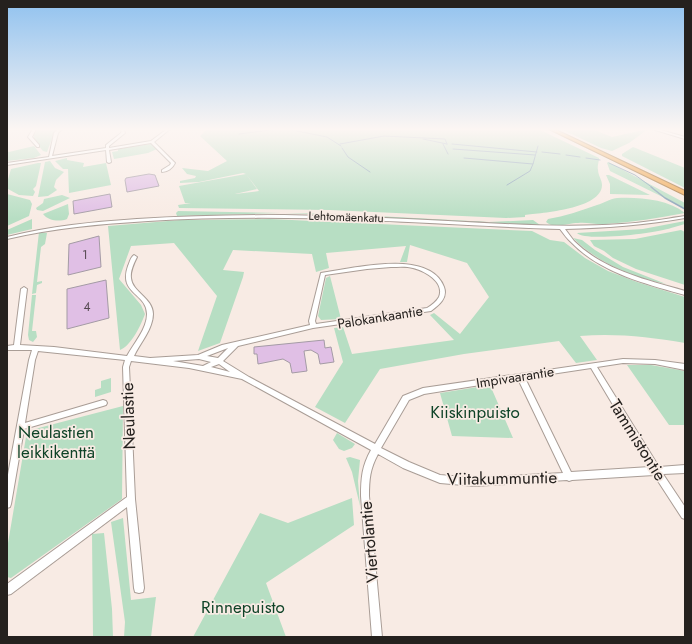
<svg xmlns="http://www.w3.org/2000/svg" width="692" height="644" viewBox="0 0 692 644" font-family="Jost,sans-serif">
	<style>
		.green { fill: #b7dec3 }
		.lines { fill: none; stroke-linecap: round; stroke-linejoin: round }
		.stream-far1 { stroke: #86a1b7; stroke-width: 1 }
		.stream { stroke: #86a1b7; stroke-width: 1.5 }
		.building { fill: #e0bfe5; stroke: #a49ba5 }
		.minor-casing { stroke: #a99d96; stroke-width: 2 }
		.highway-casing { stroke: #a97940; stroke-width: 2 }
		.minor { fill: #fff; fill-rule: evenodd }
		.highway { fill: #f0a852; fill-rule: evenodd }
		.labels { text-anchor: middle; dominant-baseline: central; stroke-width: 3.5; stroke-linejoin: round; paint-order: stroke }
		.far-street-label { font-size: 12px; fill: #25211e; stroke: #f8ebe4 }
		.number-label { font-size: 12px; fill: #544850 }
		.street-label { font-size: 14px; fill: #25211e; stroke: #f8ebe4 }
		.near-park-label { font-size: 17px; fill: #0e4327; stroke: #f8ebe4 }
		.near-street-label { font-size: 17px; fill: #25211e; stroke: #f8ebe4 }
	</style>
	<rect width="100%" height="100%" fill="#f8ebe4"/>
	<path class="green" d="M38 129H57L54 133 47 152 43 151 34 140V133Z
		M207 129H538L599 158C599 162 597 166 598 170 598 175 602 180 602 185 602 209 541 213 525 215V217L506 218 330 210 179 208 178 205 191 203H185L179 186 246 174 257 189 235 194 259 191 246 174 243 173 199 182 180 183V181L195 178 196 176 187 174 182 168 208 171 227 161 200 136Z
		M561 129H592L612 137 648 129 629 143 612 151 601 148Z
		M151 144 157 149 148 153 114 159 112 152 118 151V149Z
		M34 146 41 155 34 158 7 161V151L9 152Z
		M633 147 685 168V188L622 156V154Z
		M67 158V160L84 163 83 167 106 163 111 185 69 193 68 169H63L55 161Z
		M50 161 55 168 64 172 56 180 54 187 57 190 48 196 38 197 45 162Z
		M608 162 685 203V208L610 171 607 163Z
		M38 163H41L36 186 33 189 35 192 33 196 19 195 8 189 7 183 11 169Z
		M606 175H609L650 195 610 194V184Z
		M7 194 30 200 32 204 29 216 7 226Z
		M62 195 70 198 43 211 37 210 36 208 43 203 44 199Z
		M617 198C639 197 667 199 685 213 659 218 632 222 606 224 597 225 587 222 578 223 569 223 553 229 546 222L548 219C565 216 580 211 597 205 604 203 609 199 617 198Z
		M68 204 69 214 67 219C60 222 48 221 43 214Z
		M178 211 281 213 177 216 176 213Z
		M285 213 339 214 489 222 533 220 540 225Z
		M32 219V229L7 235V230Z
		M270 219 532 231 550 240 564 242 585 258 608 271 637 282 685 297V343C650 337 615 333 580 336L597 360 576 363 559 341 464 354 380 369 345 423 315 407 343 362 334 328 343 327 352 354 454 340 430 315 434 313 460 334 489 297 467 263 410 245 407 262H400L406 246 326 253 329 268 316 272 312 254 233 250 223 270 244 272 243 277 220 343 198 351 217 296 174 243 131 246 119 279 141 305 145 314C141 325 131 346 120 350L108 226 180 220Z
		M685 221V224C680 225 676 227 671 228 658 233 585 242 577 233L643 229Z
		M681 230 685 232V285L636 269 613 258 604 251 594 246 590 240 635 239Z
		M39 232 47 233 45 244 41 247 37 282 42 281V283L37 285 36 293 32 294Z
		M573 238 582 240 595 250 623 267 666 284C634 278 596 262 573 238Z
		M330 276 341 319 321 320 318 316 326 278Z
		M32 295H36L32 331H36L37 337 33 342 29 340 28 335Z
		M627 365H651L685 371V425H669Z
		M111 378V392L95 397V390L101 388V381Z
		M490 385 513 438 452 436 440 393Z
		M123 406 122 499 11 578 7 577V549L27 431Z
		M337 433 355 444 352 448 344 451 339 449 333 440Z
		M350 457 360 460 358 481 360 506 352 472 346 458Z
		M352 498 354 525 266 583 286 637H193L260 513 288 523Z
		M123 518 131 600 156 597 151 637H124L125 622 111 522Z
		M104 533 112 609 113 637H93L92 534Z"/>
	<g class="lines">
		<path class="stream-far1" d="M286 129 292 130
			M297 131 327 137 341 146
			M239 134 278 129
			M423 139 447 144
			M340 144 384 136 445 139 447 144
			M443 144 448 154
			M452 144 537 152
			M342 148 348 157 370 172
			M453 149 535 155
			M542 152 560 154
			M566 155 580 157
			M464 158 533 164 538 146
			M586 158 600 160
			M609 163 635 175 653 188
			M507 185 530 171 533 164"/>
		<path class="stream" d="M651 187 665 198 685 209"/>
	</g>
	<path class="building" d="M149 174 155 175 159 186 127 192 125 180 126 178Z
		M110 194 112 207 74 214 73 201Z
		M99 236 101 267 68 275 69 244Z
		M106 280 109 318 67 329V289Z
		M324 340 325 348 331 347 334 362 320 364 318 354 311 350 304 351 307 371 292 373 290 363 283 359 258 364 257 354H254V347Z"/>
	<g class="lines">
		<g class="minor-casing">
			<path id="minor" d="M33 129H36L32 137 39 145V147H37L28 137Z
				M58 129H62L58 133 52 156 106 148V145L121 133 122 129H124L125 133 109 146V148L151 141 167 129H170L154 142 175 163C173 168 167 172 162 172V170L170 165 171 163 151 143 109 150 111 162 109 163 107 162 106 150 7 165V163L49 157 54 133Z
				M652 129H657L685 137V139Z
				M284 215C339 216 394 218 448 221 506 224 564 228 622 224 643 223 664 219 685 216V218C645 225 606 228 565 229 568 233 571 237 574 241 603 270 647 280 685 291V295C646 284 601 273 572 243 567 239 564 234 560 229 493 227 427 222 360 220 290 217 219 217 148 221 101 224 53 228 7 239V237C50 226 93 222 137 219 186 216 235 215 284 215Z
				M134 255 137 257C134 263 130 271 131 278 132 292 153 298 153 314 153 329 140 343 134 356L150 358 198 355 222 345 310 325 309 321 321 273C331 271 341 270 351 268 377 264 432 255 444 287 448 298 439 305 431 311L313 328 238 346 223 361 249 377 375 444 403 396 423 388 623 359 655 360 685 364V370L655 364 623 363 597 367 659 467 685 465V473L663 474 685 507V519L682 518 654 475 572 480 569 481 567 480 475 486 440 483 403 468 378 454C370 469 369 479 369 496L382 637H372L361 496C361 478 362 466 371 450L242 379 189 368 131 361 129 367 135 499 144 588 143 592 139 593 135 592 134 588 127 507 11 594 7 595V584L127 497 123 367 125 360 38 351 35 360 25 423 103 400 106 401 107 403 106 405 103 406 24 429 11 504 10 507 7 508V480L29 360 32 350H7V346L14 345 21 289 24 287 27 289 20 345 54 347 127 356C134 343 147 329 147 314 147 293 118 294 128 266 130 262 130 258 134 255ZM391 267C398 267 406 266 413 268 425 271 445 282 439 297 436 302 432 305 427 308L316 324 315 321 325 275 367 269ZM228 348 218 358 207 356ZM199 359 211 362 203 366 173 361ZM219 364 230 372 211 367ZM591 368 650 467 571 472 525 378ZM518 379 563 473 475 478 440 475 409 462 381 448 409 400 424 394Z"/>
		</g>
		<g class="highway-casing">
			<path id="highway" d="M549 129H554L685 191V195Z"/>
		</g>
		<use href="#minor" class="minor"/>
		<use href="#highway" class="highway"/>
	</g>
	<linearGradient id="sky" x2="0" y2="1"><stop stop-color="#91c2ef"/><stop offset="0.59" stop-color="#fcf6f3"/><stop offset="1" stop-color="#fcf6f3" stop-opacity="0"/></linearGradient>
	<rect width="692" height="219" fill="url(#sky)"/>
	<g class="labels">
		<g class="far-street-label">
			<text transform="translate(346 217) rotate(2)">Lehtomäenkatu</text>
		</g>
		<g class="number-label">
			<text x="85" y="255">1</text>
			<text x="87" y="307">4</text>
		</g>
		<g class="street-label">
			<text transform="translate(380 317) rotate(-9)">Palokankaantie</text>
			<text transform="translate(515 377) rotate(-9)">Impivaarantie</text>
		</g>
		<g class="near-park-label">
			<text x="475" y="412">Kiiskinpuisto</text>
			<text x="56" y="432">Neulastien<tspan x="56" dy="20">leikkikenttä</tspan></text>
			<text x="243" y="607">Rinnepuisto</text>
		</g>
		<g class="near-street-label">
			<text transform="translate(128 416) rotate(-92)">Neulastie</text>
			<text transform="translate(638 440) rotate(58)">Tammistontie</text>
			<text transform="translate(502 478) rotate(-1)">Viitakummuntie</text>
			<text transform="translate(369 542) rotate(-95)">Viertolantie</text>
		</g>
	</g>
	<rect width="692" height="644" fill="none" stroke="#25211e" stroke-width="16"/>
</svg>
